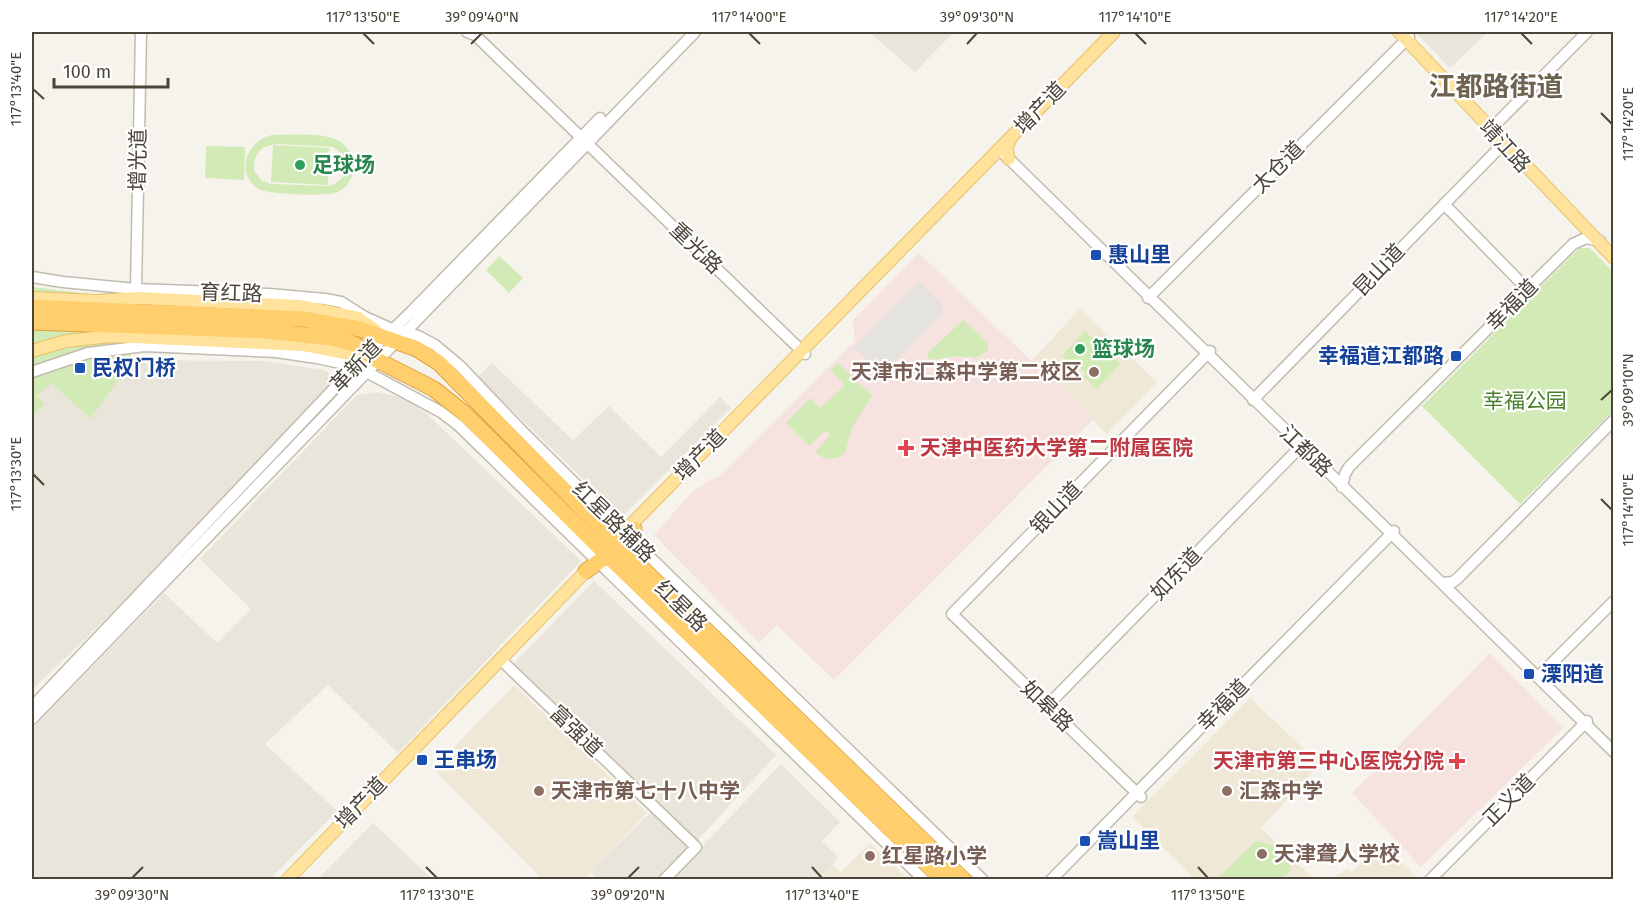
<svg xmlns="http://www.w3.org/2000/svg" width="1645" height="911" viewBox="0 0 1645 911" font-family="'Fira Sans','Noto Sans SC',sans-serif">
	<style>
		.residential { fill: #eae5da }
		.education { fill: #efe8d6 }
		.medical { fill: #f6e3e0 }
		.green { fill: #d2eab5; fill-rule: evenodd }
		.parking { fill: #e5e3e0 }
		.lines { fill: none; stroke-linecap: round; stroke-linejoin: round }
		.minor-casing { stroke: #c2bbae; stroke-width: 13 }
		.major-casing { stroke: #e6c16a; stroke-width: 14 }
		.highway-casing { stroke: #e0a43c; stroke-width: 17 }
		.minor { stroke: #fff; stroke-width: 10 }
		.major { stroke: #ffe39c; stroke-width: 12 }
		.highway { stroke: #ffcf6e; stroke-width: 15 }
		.ticks { fill: none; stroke: #4b4439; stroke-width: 2 }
		.leisure-dot { fill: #2e9e5b; stroke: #fff; stroke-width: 2 }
		.transit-dot { fill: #1a4fb4; stroke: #fff; stroke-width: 2 }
		.education-dot { fill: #8d6e63; stroke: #fff; stroke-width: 2 }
		.health-dot { fill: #e0444e; stroke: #fff; stroke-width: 2 }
		.labels { text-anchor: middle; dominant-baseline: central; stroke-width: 4.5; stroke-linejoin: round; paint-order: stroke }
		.street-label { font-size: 21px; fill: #4b4439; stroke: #fff }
		.leisure-label { font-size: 21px; font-weight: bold; fill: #27864d; stroke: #fff; text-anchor: start }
		.transit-label { font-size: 21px; font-weight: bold; fill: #164399; stroke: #fff; text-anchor: start }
		.education-label { font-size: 21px; font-weight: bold; fill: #785e54; stroke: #fff; text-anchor: start }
		.park-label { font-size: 21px; fill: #4a7f2a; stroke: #fff }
		.health-label { font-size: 21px; font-weight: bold; fill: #be3a42; stroke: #fff; text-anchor: start }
		.district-label { font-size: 27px; font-weight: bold; fill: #6e6250; stroke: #fff }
		.neatline { fill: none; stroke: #4b4439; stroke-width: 2 }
		.ticks-label { font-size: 15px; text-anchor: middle; fill: #4b4439 }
	</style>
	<rect width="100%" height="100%" fill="#f6f3ec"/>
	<path class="residential" d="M869 32H954L915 72Z
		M1415 32H1488L1450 68Z
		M132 360 265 361 323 370 328 372 331 383 109 616 32 690V417L45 404 37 396 51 382 91 419Z
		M492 363 573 440 609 406 661 457 720 397 731 408 622 517 478 377Z
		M378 392 406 399 427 414 581 561 398 753 328 685 265 744 337 811 270 879H32V729L164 593 217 643 251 609 200 559 357 395Z
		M594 581 776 755 662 879H597L590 872 658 805 512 665Z
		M781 764 840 822 822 841 838 857 833 865 818 879 670 880Z
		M373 823 432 879H318Z"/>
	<path class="education" d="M1080 309 1157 382 1107 434 1031 361Z
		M514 685 647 813 584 879H542L433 769Z
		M1250 698 1320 764 1261 828 1314 879H1195L1132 817Z
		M1381 842 1417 877 1415 879H1330L1347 869 1352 872Z
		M870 843 908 879H818L833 865 841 872Z"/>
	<path class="medical" d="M919 253 1093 420 834 680 777 625 759 643 654 535 691 493 708 481 719 476 855 341 853 320Z
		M1490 653 1563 728 1421 867 1352 793Z"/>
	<path class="green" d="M272 135C290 135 316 133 332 138 357 145 362 180 338 192 328 197 272 194 260 190 234 175 246 141 272 135ZM277 144 333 147C345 154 348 164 344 176L335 184 329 186 272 184 262 181 254 170C253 155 261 145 277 144Z
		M273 145 329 148 328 185 271 182Z
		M206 146 245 147 244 180 205 178Z
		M1579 248H1590L1613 272V411L1520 504 1422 406Z
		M499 256 523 278 509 293 486 270Z
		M32 287 116 297 132 360 91 419 51 383 37 396 45 404 32 417Z
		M963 320 988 343V350L976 358 957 356 933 360 927 358 928 353Z
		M1085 331 1098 343 1091 352 1094 349 1102 357 1107 352 1120 364 1097 389 1084 377 1096 363 1086 373 1078 365 1075 368 1062 356Z
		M838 363 872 396 853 426 845 453 837 458 825 459 815 452 830 435 826 430 809 446 786 423 810 398 820 408 845 385 830 370Z
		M1256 841C1277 845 1284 848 1291 870L1281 879H1217Z"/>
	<path class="parking" d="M919 282 942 305 941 315 882 374 854 347Z"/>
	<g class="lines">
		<g class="minor-casing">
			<path id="minor" d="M467 32 475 35 805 354
				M1493 127 1587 32
				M1004 154 1614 752
				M1444 204 1528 290
				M32 277 63 282 136 289 269 294 325 299 341 302 365 317 396 331
				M136 289 141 32
				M1148 298 1409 37
				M400 330 418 336 435 345 460 366 522 431 621 529 983 880
				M361 369 441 412 458 425 924 880
				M32 372 88 353 145 346 276 352 317 358 359 367
				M1253 400 1506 141
				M1342 487 1345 474 1349 467 1573 244 1586 238 1600 241
				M1442 583 1453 582 1458 578 1614 420
				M500 659 696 847 664 880
				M1538 677 1614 601
				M1047 706 1304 443
				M32 707 363 358 411 312 600 118
				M32 719 695 32
				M1141 797 952 614 1210 351
				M1051 880 1394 531
				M1430 880 1587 721"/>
		</g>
		<g class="major-casing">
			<path id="major" d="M1399 32 1614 258
				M1009 159 1006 148 1011 138
				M32 298 97 301 138 298 299 306 358 318 375 330
				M32 351 66 341 112 336 305 345 375 359
				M624 532 1114 32
				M287 880 591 566"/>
		</g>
		<g class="highway-casing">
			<path id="highway" d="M32 307 303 319 360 329 417 349 439 363 615 542 964 880
				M32 322 266 331 331 338 354 344 377 360 434 389 464 413 609 557 943 880
				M607 542 616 540 634 529
				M586 571 601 560 616 555"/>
		</g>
		<use href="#minor" class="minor"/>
		<use href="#major" class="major"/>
		<use href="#highway" class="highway"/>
	</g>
	<path class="ticks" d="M363 33 374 44M749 33 760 44M1135 33 1146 44M1521 33 1532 44M471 44 482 33M967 44 977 33M33 89 44 99M1601 113 1612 124M1601 400 1612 390M33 474 44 485M1601 499 1612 510M426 867 437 878M812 867 822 878M1198 867 1208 878M132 878 143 867M628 878 639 867"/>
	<g class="leisure-dot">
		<circle cx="300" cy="165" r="6"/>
		<circle cx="1080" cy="349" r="6"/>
	</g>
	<g class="transit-dot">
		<rect x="1090" y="249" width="12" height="12" rx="3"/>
		<rect x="1450" y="350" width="12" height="12" rx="3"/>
		<rect x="74" y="362" width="12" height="12" rx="3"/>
		<rect x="1523" y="668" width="12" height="12" rx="3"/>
		<rect x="416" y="754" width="12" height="12" rx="3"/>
		<rect x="1079" y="835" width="12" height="12" rx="3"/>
	</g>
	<g class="education-dot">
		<circle cx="1094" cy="372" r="6"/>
		<circle cx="539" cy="791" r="6"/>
		<circle cx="1227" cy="791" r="6"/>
		<circle cx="1262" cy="854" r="6"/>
		<circle cx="870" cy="856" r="6"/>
	</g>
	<g class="health-dot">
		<path d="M903 439h6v6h6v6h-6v6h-6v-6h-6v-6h6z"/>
		<path d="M1454 752h6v6h6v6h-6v6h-6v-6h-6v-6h6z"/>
	</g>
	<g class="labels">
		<g class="street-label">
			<text transform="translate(1040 108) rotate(-46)">增产道</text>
			<text transform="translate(1505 146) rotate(47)">靖江路</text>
			<text transform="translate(138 160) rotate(-89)">增光道</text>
			<text transform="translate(1278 167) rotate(-45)">太仓道</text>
			<text transform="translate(696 248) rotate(44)">重光路</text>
			<text transform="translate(1379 270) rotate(-46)">昆山道</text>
			<text transform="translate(231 293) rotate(2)">育红路</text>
			<text transform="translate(1512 305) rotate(-45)">幸福道</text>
			<text transform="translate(356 366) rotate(-46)">革新道</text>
			<text transform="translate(1306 451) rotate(44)">江都路</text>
			<text transform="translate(700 455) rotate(-45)">增产道</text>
			<text transform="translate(1056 508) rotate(-46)">银山道</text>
			<text transform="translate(614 522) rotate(44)">红星路辅路</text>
			<text transform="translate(1176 574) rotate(-46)">如东道</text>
			<text transform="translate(681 606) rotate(44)">红星路</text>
			<text transform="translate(1223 705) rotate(-45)">幸福道</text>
			<text transform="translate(1047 706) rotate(44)">如皋路</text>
			<text transform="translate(576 731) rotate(44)">富强道</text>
			<text transform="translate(1509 800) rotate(-45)">正义道</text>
			<text transform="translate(361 803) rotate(-46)">增产道</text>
		</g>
		<g class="leisure-label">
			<text x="312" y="165">足球场</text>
			<text x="1092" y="349">篮球场</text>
		</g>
		<g class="transit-label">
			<text x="1108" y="255">惠山里</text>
			<text x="1444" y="356" text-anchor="end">幸福道江都路</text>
			<text x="92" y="368">民权门桥</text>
			<text x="1541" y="674">溧阳道</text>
			<text x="434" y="760">王串场</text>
			<text x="1097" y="841">嵩山里</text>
		</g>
		<g class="education-label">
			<text x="1082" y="372" text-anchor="end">天津市汇森中学第二校区</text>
			<text x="551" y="791">天津市第七十八中学</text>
			<text x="1239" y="791">汇森中学</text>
			<text x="1274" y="854">天津聋人学校</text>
			<text x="882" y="856">红星路小学</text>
		</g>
		<g class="park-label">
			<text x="1525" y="401">幸福公园</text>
		</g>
		<g class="health-label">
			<text x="920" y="448">天津中医药大学第二附属医院</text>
			<text x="1444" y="761" text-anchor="end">天津市第三中心医院分院</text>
		</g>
		<g class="district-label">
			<text x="1496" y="87">江都路街道</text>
		</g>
	</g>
	<rect width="1645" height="911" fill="none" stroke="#ffffff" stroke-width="66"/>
	<path d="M54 78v9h114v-9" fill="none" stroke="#4b4439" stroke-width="3"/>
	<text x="63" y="78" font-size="18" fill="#4b4439" stroke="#ffffff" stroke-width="4.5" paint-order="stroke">100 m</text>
	<rect x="33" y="33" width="1579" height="845" class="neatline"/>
	<g class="ticks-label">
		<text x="363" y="22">117°13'50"E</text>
		<text x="482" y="22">39°09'40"N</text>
		<text x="749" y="22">117°14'00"E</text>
		<text x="977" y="22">39°09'30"N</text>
		<text x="1135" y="22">117°14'10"E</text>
		<text x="1521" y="22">117°14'20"E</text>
		<text transform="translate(16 89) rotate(-90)" y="5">117°13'40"E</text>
		<text transform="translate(1628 124) rotate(-90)" y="5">117°14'20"E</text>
		<text transform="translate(1628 390) rotate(-90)" y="5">39°09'10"N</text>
		<text transform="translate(16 474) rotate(-90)" y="5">117°13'30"E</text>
		<text transform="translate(1628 510) rotate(-90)" y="5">117°14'10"E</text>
		<text x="132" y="900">39°09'30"N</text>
		<text x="437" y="900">117°13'30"E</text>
		<text x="628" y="900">39°09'20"N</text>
		<text x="822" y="900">117°13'40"E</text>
		<text x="1208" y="900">117°13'50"E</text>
	</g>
</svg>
